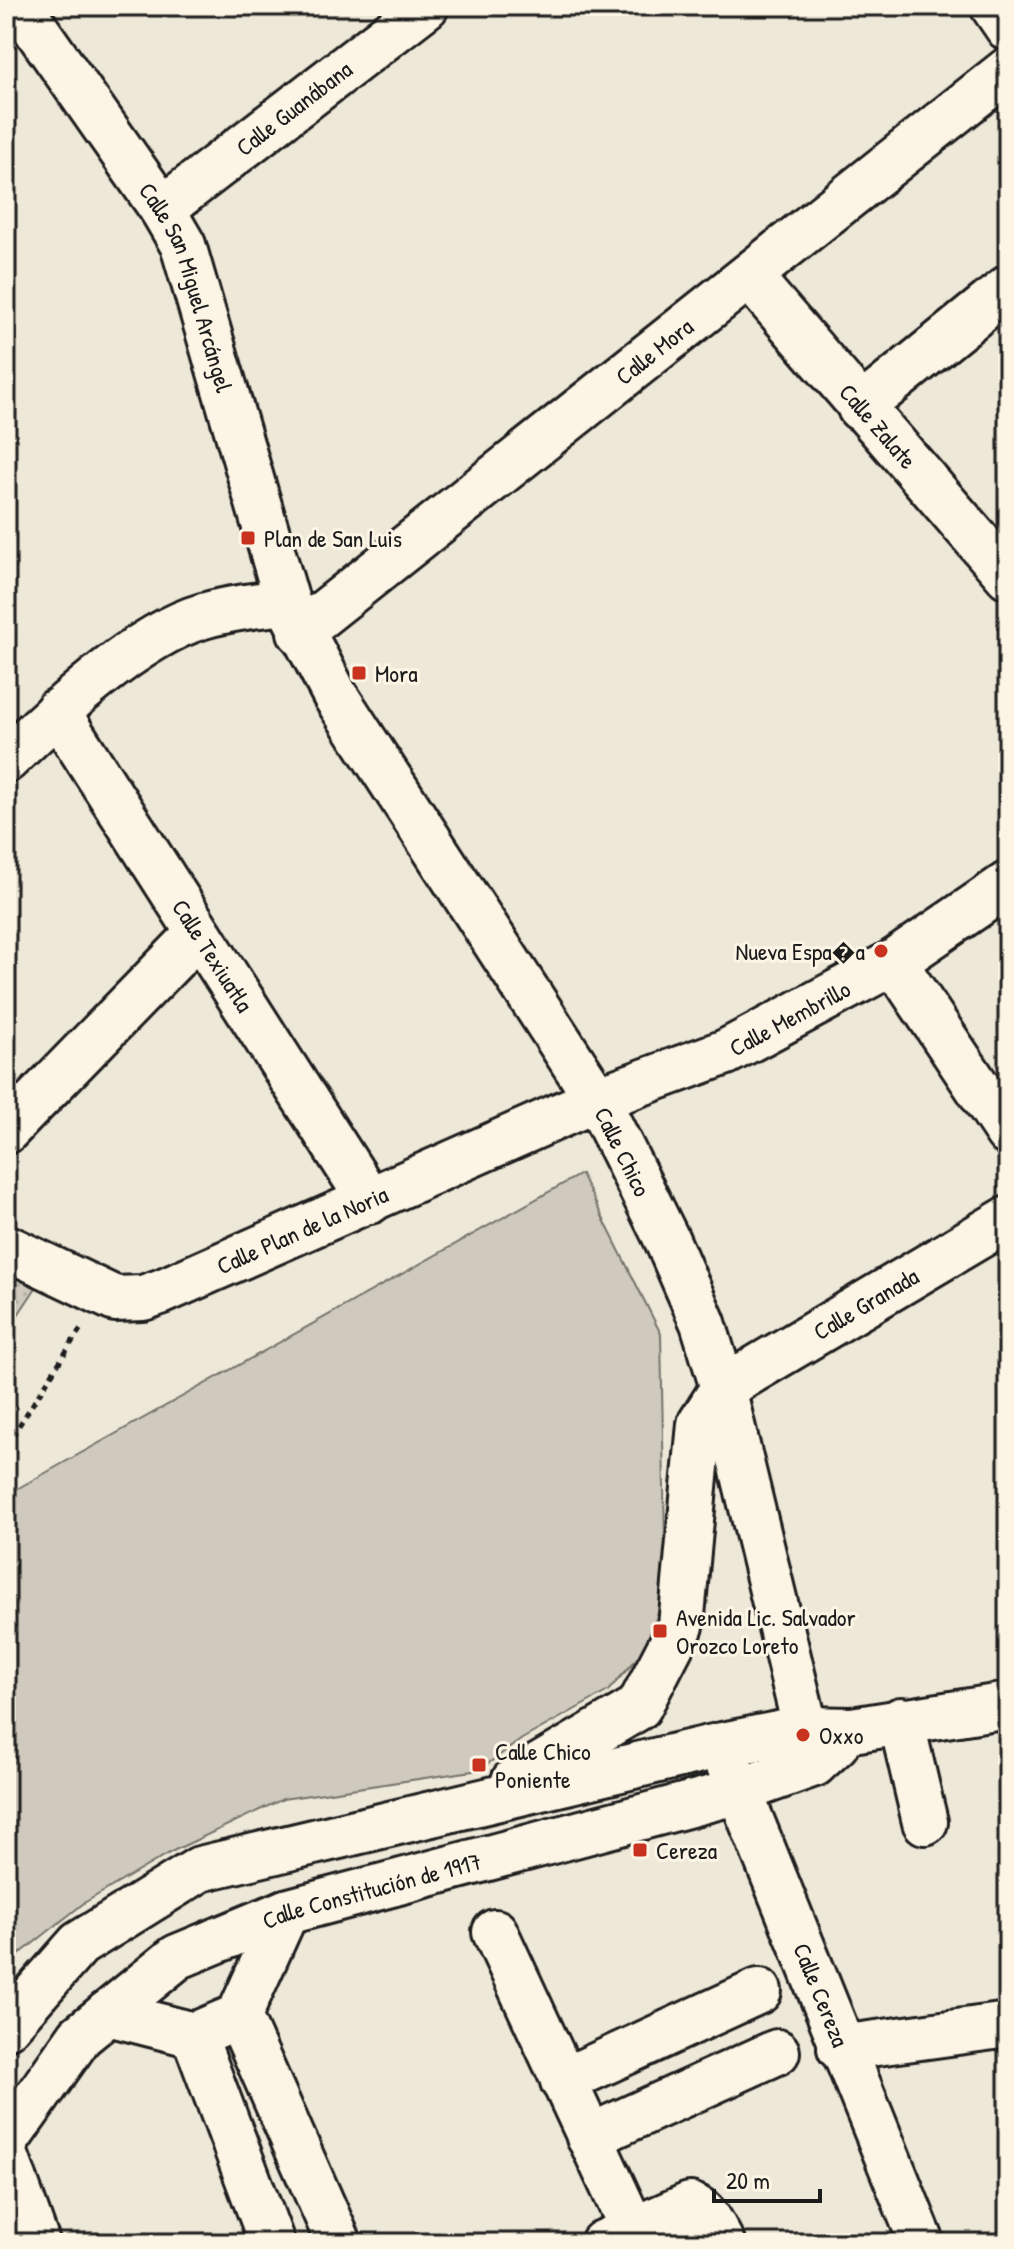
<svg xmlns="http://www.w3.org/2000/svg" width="1014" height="2249" viewBox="0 0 1014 2249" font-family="'Patrick Hand',sans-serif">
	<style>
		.grass { fill: #cfcabd; stroke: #76736c; stroke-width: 2 }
		.park { fill: url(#park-dots); stroke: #76736c; stroke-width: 2 }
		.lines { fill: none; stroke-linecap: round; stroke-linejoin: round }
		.minor-casing { stroke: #1c1c1c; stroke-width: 50 }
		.path { stroke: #1c1c1c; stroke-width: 5; stroke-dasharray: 6 6; stroke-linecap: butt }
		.minor { stroke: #fcf5e5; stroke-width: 44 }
		.poi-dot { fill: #c8321e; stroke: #fcf5e5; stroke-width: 3 }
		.labels { text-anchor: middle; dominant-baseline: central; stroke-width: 6; stroke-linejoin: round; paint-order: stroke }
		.street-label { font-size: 24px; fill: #1c1c1c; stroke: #fcf5e5 }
		.poi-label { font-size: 24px; fill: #1c1c1c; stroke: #fcf5e5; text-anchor: start }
	</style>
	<defs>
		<pattern id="park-dots" width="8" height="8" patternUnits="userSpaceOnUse" patternTransform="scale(2)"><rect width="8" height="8" fill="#cfcabd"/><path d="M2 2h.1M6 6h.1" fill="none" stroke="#b1ada2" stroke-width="1.8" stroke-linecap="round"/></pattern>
	</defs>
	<rect width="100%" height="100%" fill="#eee8d9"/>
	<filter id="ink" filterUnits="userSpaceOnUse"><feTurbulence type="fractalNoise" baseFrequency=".0125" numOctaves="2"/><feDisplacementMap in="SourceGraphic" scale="16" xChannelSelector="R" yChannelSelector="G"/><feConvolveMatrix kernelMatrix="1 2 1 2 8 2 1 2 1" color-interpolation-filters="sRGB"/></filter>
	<g filter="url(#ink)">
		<path class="grass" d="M581 1174 661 1334 666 1592 643 1652 608 1691 522 1739 479 1770 283 1799 173 1851 84 1903 21 1953 6 1970V1495Z"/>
		<path class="park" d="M6 1250 49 1268 6 1333Z"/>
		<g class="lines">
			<g class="minor-casing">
				<g id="minor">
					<path id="s1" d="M20 6 162 209 183 245 287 602 335 695 597 1099 666 1238 703 1323 723 1388 814 1764"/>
					<path d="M993 6 1008 28"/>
					<path id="s2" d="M162 209 426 6"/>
					<path id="s3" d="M749 276 1008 576"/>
					<path d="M860 408 1008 288"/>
					<path id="s4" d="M300 632 1008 70"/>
					<path id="s5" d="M57 711 370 1201"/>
					<path d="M6 760C55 713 137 635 203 616 230 608 259 605 287 602"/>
					<path d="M894 962 1008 1133"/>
					<path d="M6 1131 198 934"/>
					<path id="s6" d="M6 1247 115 1299 143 1298 163 1291 597 1099 726 1052 894 962 1008 884"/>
					<path d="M901 1720 925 1822"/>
					<path id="s7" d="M728 1763 922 2243"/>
					<path id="s8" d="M514 1781 639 1707 681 1626 700 1424 723 1388 1008 1219"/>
					<path d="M495 1932 633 2230"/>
					<path d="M108 2013 194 2035 239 2016 286 1912"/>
					<path d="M239 2016 339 2243"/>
					<path d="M6 2027 79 1944 200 1869 722 1745 803 1729 852 1730 1008 1705"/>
					<path d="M194 2035 272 2243"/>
					<path d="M840 2048 1008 2025"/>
					<path d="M563 2081 759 1991"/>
					<path d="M589 2137 777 2052"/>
					<path id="s9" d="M6 2141 80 2036 177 1957 286 1912 739 1791 814 1764 836 1744"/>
					<path d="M6 2156 37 2243"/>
					<path d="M603 2243 690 2205C708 2211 713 2227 722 2243"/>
				</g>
			</g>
			<path class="path" d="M6 1446 83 1325"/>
			<use href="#minor" class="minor"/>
		</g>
	</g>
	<g class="poi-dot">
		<rect x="240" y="530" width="16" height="16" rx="4"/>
		<rect x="351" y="665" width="16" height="16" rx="4"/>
		<circle cx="881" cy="951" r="8"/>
		<rect x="652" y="1623" width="16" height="16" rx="4"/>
		<circle cx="803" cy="1735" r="8"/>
		<rect x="471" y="1757" width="16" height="16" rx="4"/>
		<rect x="632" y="1842" width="16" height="16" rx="4"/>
	</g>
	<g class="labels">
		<g class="street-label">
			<text stroke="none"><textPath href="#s2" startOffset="166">Calle Guanábana</textPath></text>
			<text stroke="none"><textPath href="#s1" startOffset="330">Calle San Miguel Arcángel</textPath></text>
			<text stroke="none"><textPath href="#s4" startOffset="452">Calle Mora</textPath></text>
			<text stroke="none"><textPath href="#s3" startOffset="198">Calle Zalate</textPath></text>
			<text stroke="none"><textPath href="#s5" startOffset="290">Calle Texiuatla</textPath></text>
			<text stroke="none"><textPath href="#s6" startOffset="854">Calle Membrillo</textPath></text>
			<text stroke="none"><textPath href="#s1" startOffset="1306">Calle Chico</textPath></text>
			<text stroke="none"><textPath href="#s6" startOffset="322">Calle Plan de la Noria</textPath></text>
			<text stroke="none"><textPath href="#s8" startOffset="648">Calle Granada</textPath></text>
			<text stroke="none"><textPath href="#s9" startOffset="460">Calle Constitución de 1917</textPath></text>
			<text stroke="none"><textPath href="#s7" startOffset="250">Calle Cereza</textPath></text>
		</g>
		<g class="poi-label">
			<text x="264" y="538">Plan de San Luis</text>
			<text x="375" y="673">Mora</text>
			<text x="865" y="951" text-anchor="end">Nueva Espa�a</text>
			<text x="676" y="1617">Avenida Lic. Salvador<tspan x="676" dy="28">Orozco Loreto</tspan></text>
			<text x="819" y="1735">Oxxo</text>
			<text x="495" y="1751">Calle Chico<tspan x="495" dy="28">Poniente</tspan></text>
			<text x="656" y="1850">Cereza</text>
		</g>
	</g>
	<rect width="1014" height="2249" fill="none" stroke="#fcf5e5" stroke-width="32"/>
	<rect x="16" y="16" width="982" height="2217" fill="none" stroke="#1c1c1c" stroke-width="3" filter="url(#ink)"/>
	<path d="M714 2189v12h106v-12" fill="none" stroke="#1c1c1c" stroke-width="4"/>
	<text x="726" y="2189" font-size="24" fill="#1c1c1c" stroke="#fcf5e5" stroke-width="6" paint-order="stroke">20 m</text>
</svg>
